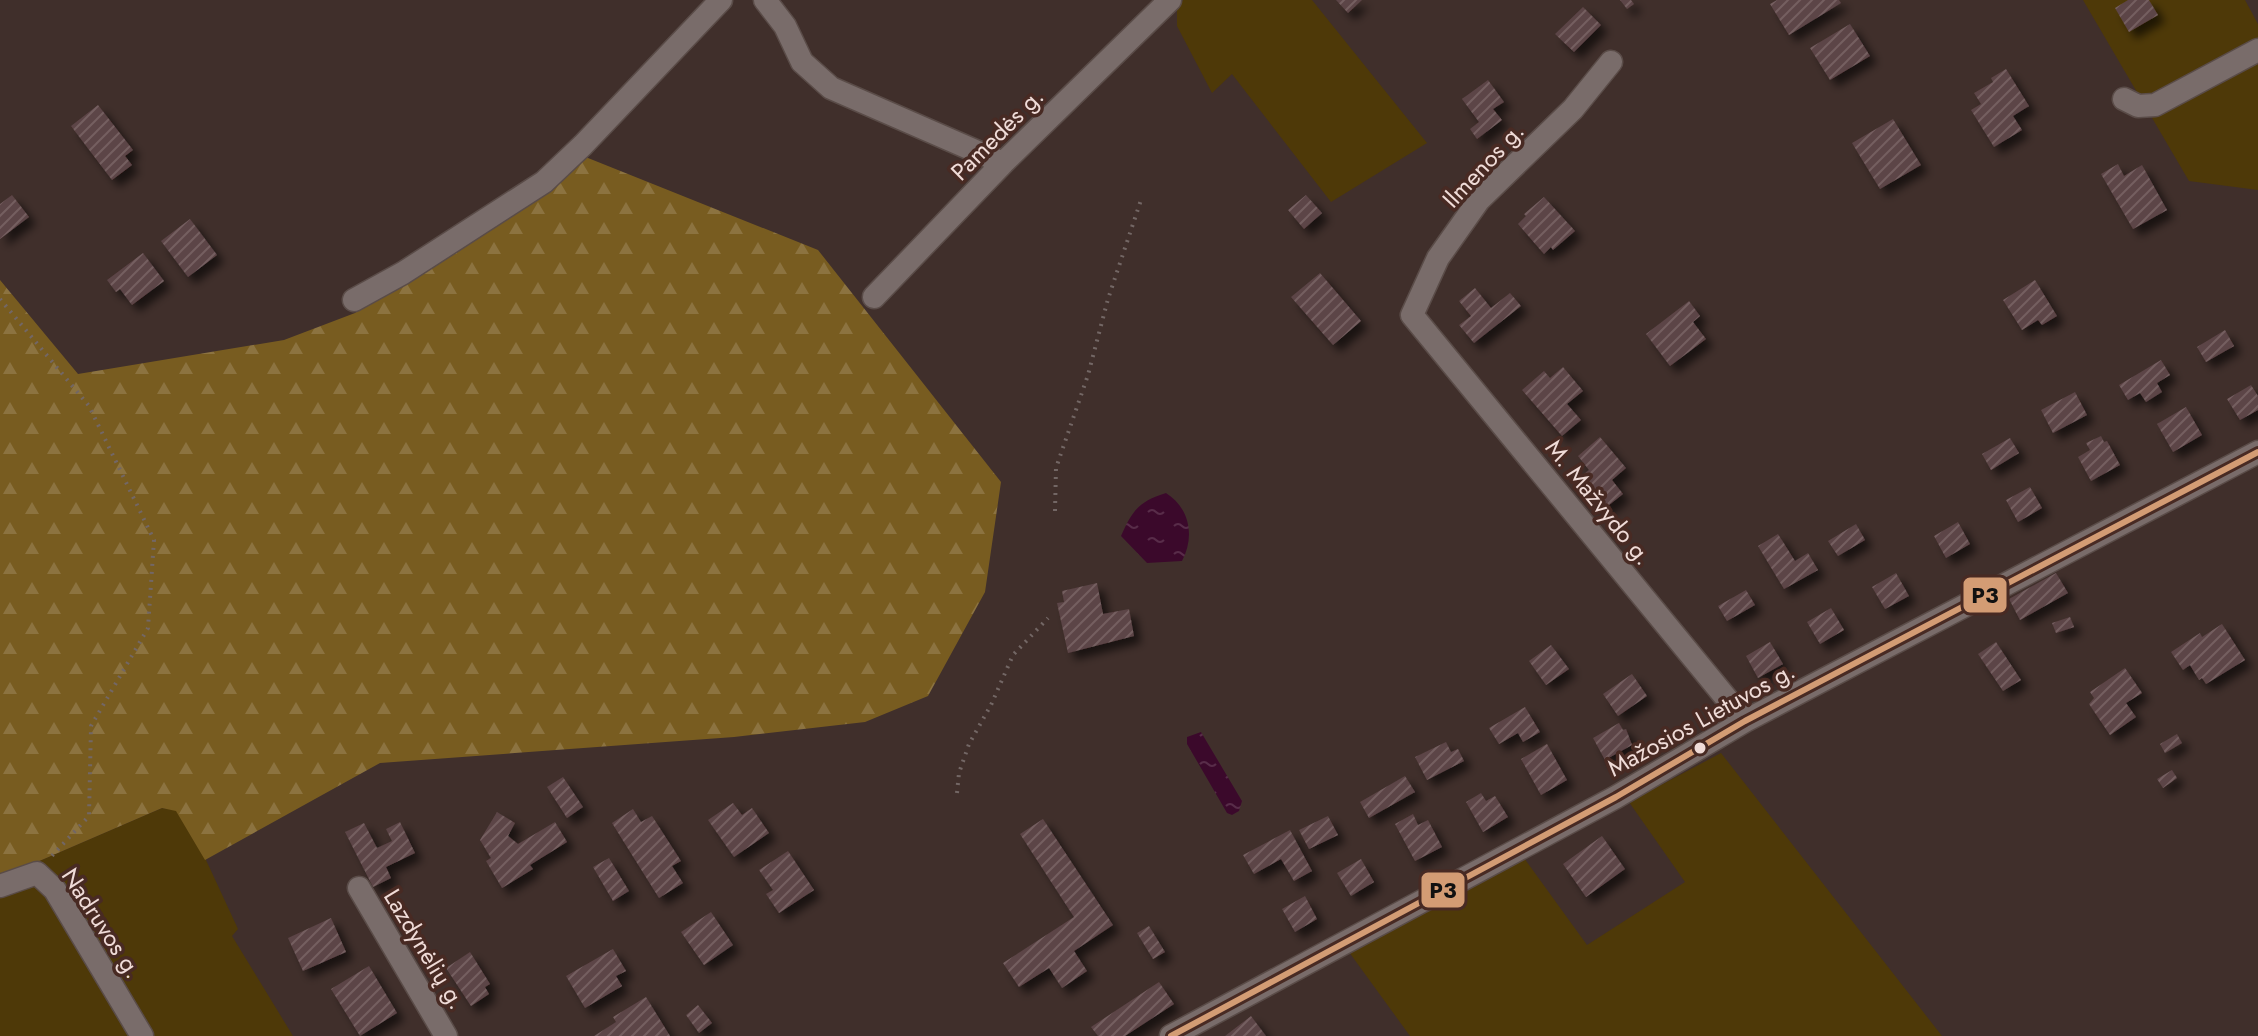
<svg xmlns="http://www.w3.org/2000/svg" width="2258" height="1036" viewBox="0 0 2258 1036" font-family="Jost,sans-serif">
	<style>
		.green { fill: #4e3908 }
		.forest { fill: url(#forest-firs) }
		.water { fill: url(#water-ripples) }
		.building { fill: url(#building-hatch); filter: url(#shadow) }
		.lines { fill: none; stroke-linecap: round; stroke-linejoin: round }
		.minor-casing { stroke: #5a4c48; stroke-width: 25 }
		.path { stroke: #736765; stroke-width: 4; stroke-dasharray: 2 6; stroke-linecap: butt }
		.minor { stroke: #796c6a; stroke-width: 22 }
		.bus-1-casing { stroke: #482a23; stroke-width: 12 }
		.bus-1 { stroke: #d39c74; stroke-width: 6 }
		.bus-dot { fill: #f0dcd8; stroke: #482a23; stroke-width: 3 }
		.labels { text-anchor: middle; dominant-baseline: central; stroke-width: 7; stroke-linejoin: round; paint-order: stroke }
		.street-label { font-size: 24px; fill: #f0dcd8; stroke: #482a23 }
		.line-badge { stroke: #482a23; stroke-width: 3 }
		.pale-badge-label { font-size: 22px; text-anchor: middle; font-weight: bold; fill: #111 }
	</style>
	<defs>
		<pattern id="forest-firs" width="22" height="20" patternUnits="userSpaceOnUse" patternTransform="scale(2)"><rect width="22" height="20" fill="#785c20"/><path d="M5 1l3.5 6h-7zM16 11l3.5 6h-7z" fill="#8c7340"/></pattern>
		<pattern id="water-ripples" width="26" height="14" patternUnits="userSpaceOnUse" patternTransform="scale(2)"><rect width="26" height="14" fill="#3b092b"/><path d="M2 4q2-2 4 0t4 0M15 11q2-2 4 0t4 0" fill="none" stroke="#582c49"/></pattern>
		<pattern id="building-hatch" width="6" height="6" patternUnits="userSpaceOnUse" patternTransform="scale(2)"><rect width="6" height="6" fill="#5c4446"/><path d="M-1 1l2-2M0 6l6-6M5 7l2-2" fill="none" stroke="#745e60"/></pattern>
		<filter id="shadow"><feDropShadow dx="7" dy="7" stdDeviation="4" flood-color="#0009"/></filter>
	</defs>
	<rect width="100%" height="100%" fill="#402f2b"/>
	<path class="green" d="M1183 0H1312L1427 143 1331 202 1232 74 1212 93 1177 26V9Z
		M2083 0H2245L2258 24V190L2189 181Z
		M1721 753 1942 1036H1410L1349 952 1524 858 1587 945 1685 882 1629 802Z
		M162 808 176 810 206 860 238 929 232 936 293 1036H0V878Z"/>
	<path class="forest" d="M583 156 818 250 1001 482 985 592 928 696 865 722 734 737 380 763 205 860 176 811 162 808 0 878V280L78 374 284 340 355 313Z"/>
	<path class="water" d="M1166 493C1190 508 1195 537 1182 561L1147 563 1121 536C1132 511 1139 501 1166 493Z
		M1201 732 1242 801 1239 811 1232 815 1227 813 1187 744V737Z"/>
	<path class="building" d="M1336 0H1362L1348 13Z
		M1620 0H1631L1634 4 1627 9Z
		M1777 0H1839L1841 3 1789 35 1770 4Z
		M2128 0H2149L2158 15 2129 32 2115 8Z
		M1583 7 1601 25 1574 52 1555 34Z
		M1850 24 1870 56 1830 80 1810 48Z
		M2006 69 2029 106 2013 116 2022 130 1994 147 1971 110 1981 104 1974 93 1993 82 1991 78Z
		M1488 80 1504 102 1493 109 1502 120 1477 139 1470 129 1479 122 1462 99Z
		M98 105 133 150 125 156 132 165 112 180 71 126Z
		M1893 119 1921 165 1880 189 1852 143Z
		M2118 164 2124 176 2142 165 2167 210 2133 229 2101 174Z
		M12 195 29 217 0 239V204Z
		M1306 195 1322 213 1304 229 1288 210Z
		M1544 197 1575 231 1553 250 1551 247 1544 254 1518 224 1526 216 1524 214Z
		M190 219 217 255 188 277 161 241Z
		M143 253 164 281 132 305 120 289 116 292 107 280Z
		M1320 273 1361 321 1333 345 1291 297Z
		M2035 280 2057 316 2042 325 2038 320 2022 330 2003 300Z
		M1475 288 1491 308 1510 293 1521 306 1474 343 1459 325 1471 316 1459 301Z
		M1689 301 1700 316 1693 322 1706 339 1670 366 1646 334Z
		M2225 330 2234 346 2206 362 2197 347Z
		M2161 360 2170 375 2157 383 2162 392 2146 402 2140 393 2128 400 2119 385Z
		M1563 367 1583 391 1567 404 1581 420 1562 436 1522 390 1544 371 1550 378Z
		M2251 385 2258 396V410L2240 420 2227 399Z
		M2075 392 2087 415 2053 433 2041 410Z
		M2186 407 2202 435 2173 452 2157 424Z
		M2101 436 2104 442 2107 441 2120 465 2091 481 2078 457 2090 450 2086 443Z
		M1600 437 1626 468 1612 480 1623 494 1604 509 1579 478 1589 470 1578 456Z
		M2010 438 2019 453 1991 470 1982 454Z
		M2030 487 2042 508 2018 522 2006 500Z
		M1958 522 1970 544 1946 558 1934 536Z
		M1856 524 1865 540 1838 556 1828 541Z
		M1778 534 1795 561 1808 553 1818 570 1784 589 1758 546Z
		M1896 573 1909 596 1885 609 1872 587Z
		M2056 573 2068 593 2020 620 2009 599Z
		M1097 583 1103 614 1129 609 1134 636 1068 653 1057 603 1064 602 1062 591Z
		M1746 590 1755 605 1727 621 1718 606Z
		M1831 608 1844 630 1820 644 1807 622Z
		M2070 617 2074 627 2056 633 2052 623Z
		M2222 624 2245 660 2206 684 2202 678 2199 680 2190 665 2183 670 2171 652 2200 633 2202 637Z
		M1770 642 1783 664 1758 678 1746 656Z
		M1996 642 2021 680 2003 691 1978 654Z
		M1551 645 1569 669 1546 685 1529 661Z
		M2125 668 2142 693 2126 703 2136 717 2110 735 2089 704 2094 698 2090 692Z
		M1632 674 1647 696 1618 716 1603 694Z
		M1525 707 1540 732 1523 742 1518 733 1499 744 1489 728Z
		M1619 723 1623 730 1626 729 1632 745 1605 760 1593 738Z
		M2177 734 2182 743 2165 753 2160 744Z
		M1446 742 1451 752 1458 749 1464 761 1427 780 1415 757Z
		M1547 744 1567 780 1541 795 1521 759Z
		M2172 770 2177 778 2163 788 2157 779Z
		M1405 776 1415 792 1369 818 1360 802Z
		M563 777 583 807 567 818 547 787Z
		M1481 793 1486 801 1495 796 1508 817 1483 832 1466 802Z
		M733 803 742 815 752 808 769 833 734 857 708 820Z
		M633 809 641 822 652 816 681 861 672 866 683 883 659 898 612 823Z
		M497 812 515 823 508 836 518 844 555 822 567 842 530 865 533 869 502 888 486 861 491 858 480 840Z
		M1413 814 1418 825 1428 820 1442 847 1415 861 1395 824Z
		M1328 816 1338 835 1309 849 1299 830Z
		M1043 819 1113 925 1074 951 1087 971 1062 988 1049 968 1019 987 1003 963 1074 917 1020 834Z
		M400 822 415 853 386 867 391 878 373 887 345 832 364 823 377 848 392 841 386 829Z
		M1290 830 1312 871 1294 881 1281 859 1254 874 1243 855Z
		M1602 836 1625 869 1586 897 1563 864Z
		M788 851 814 890 779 913 766 894 773 890 759 870Z
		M609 858 629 891 613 901 593 867Z
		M1361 859 1374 882 1351 896 1337 873Z
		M1305 896 1317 919 1295 932 1282 909Z
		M711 912 733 945 704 965 681 932Z
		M331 918 346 952 303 971 288 938Z
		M1149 926 1165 952 1153 959 1137 933Z
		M613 949 626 971 616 976 622 986 585 1008 566 976Z
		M470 952 490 984 485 987 489 994 471 1006 446 968Z
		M369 966 397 1013 360 1036 331 989Z
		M1159 982 1174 1004 1125 1036H1098L1091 1027Z
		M646 997 670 1036H594L616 1022 613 1017Z
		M698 1005 712 1023 699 1033 686 1015Z
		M1251 1016 1266 1036H1225Z"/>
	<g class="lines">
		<g class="minor-casing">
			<path id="minor" d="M765 0 785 26 802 62 831 88 1003 163
				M1611 62 1573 109 1479 200 1438 258 1412 315 1745 721
				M2124 99 2138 106 2155 105 2258 50
				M874 297 1003 163 1170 0
				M354 300 403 273 544 182 583 145 721 0
				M0 886 37 873 55 890 142 1036
				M359 888 446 1036
				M1171 1036 1616 797 1745 721 2258 452"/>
		</g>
		<path class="path" d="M0 299 89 406 154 540 148 628 91 726 89 816 49 859
			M1055 511 1056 468 1088 375 1108 299 1142 197
			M957 793 959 773 969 744 991 705 1013 655 1048 618"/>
		<use href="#minor" class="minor"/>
		<g class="bus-1-casing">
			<path id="bus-1" d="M1171 1036 1616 797 1745 721 2258 452"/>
		</g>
		<use href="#bus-1" class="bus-1"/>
	</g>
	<circle class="bus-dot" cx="1700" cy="748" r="7"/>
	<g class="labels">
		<g class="street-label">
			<text transform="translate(997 134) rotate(-45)">Pamedės g.</text>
			<text transform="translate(1483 165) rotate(-47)">Ilmenos g.</text>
			<text transform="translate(1599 502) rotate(51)">M. Mažvydo g.</text>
			<text transform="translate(1701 719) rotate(-29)">Mažosios Lietuvos g.</text>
			<text transform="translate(102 923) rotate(57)">Nadruvos g.</text>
			<text transform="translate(425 949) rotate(59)">Lazdynėlių g.</text>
		</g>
	</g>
	<g class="line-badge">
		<rect x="1962" y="576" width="46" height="38" rx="8" fill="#d39c74"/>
		<rect x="1420" y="871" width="46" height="38" rx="8" fill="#d39c74"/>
	</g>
	<g class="pale-badge-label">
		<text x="1985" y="603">P3</text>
		<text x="1443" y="898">P3</text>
	</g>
</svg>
